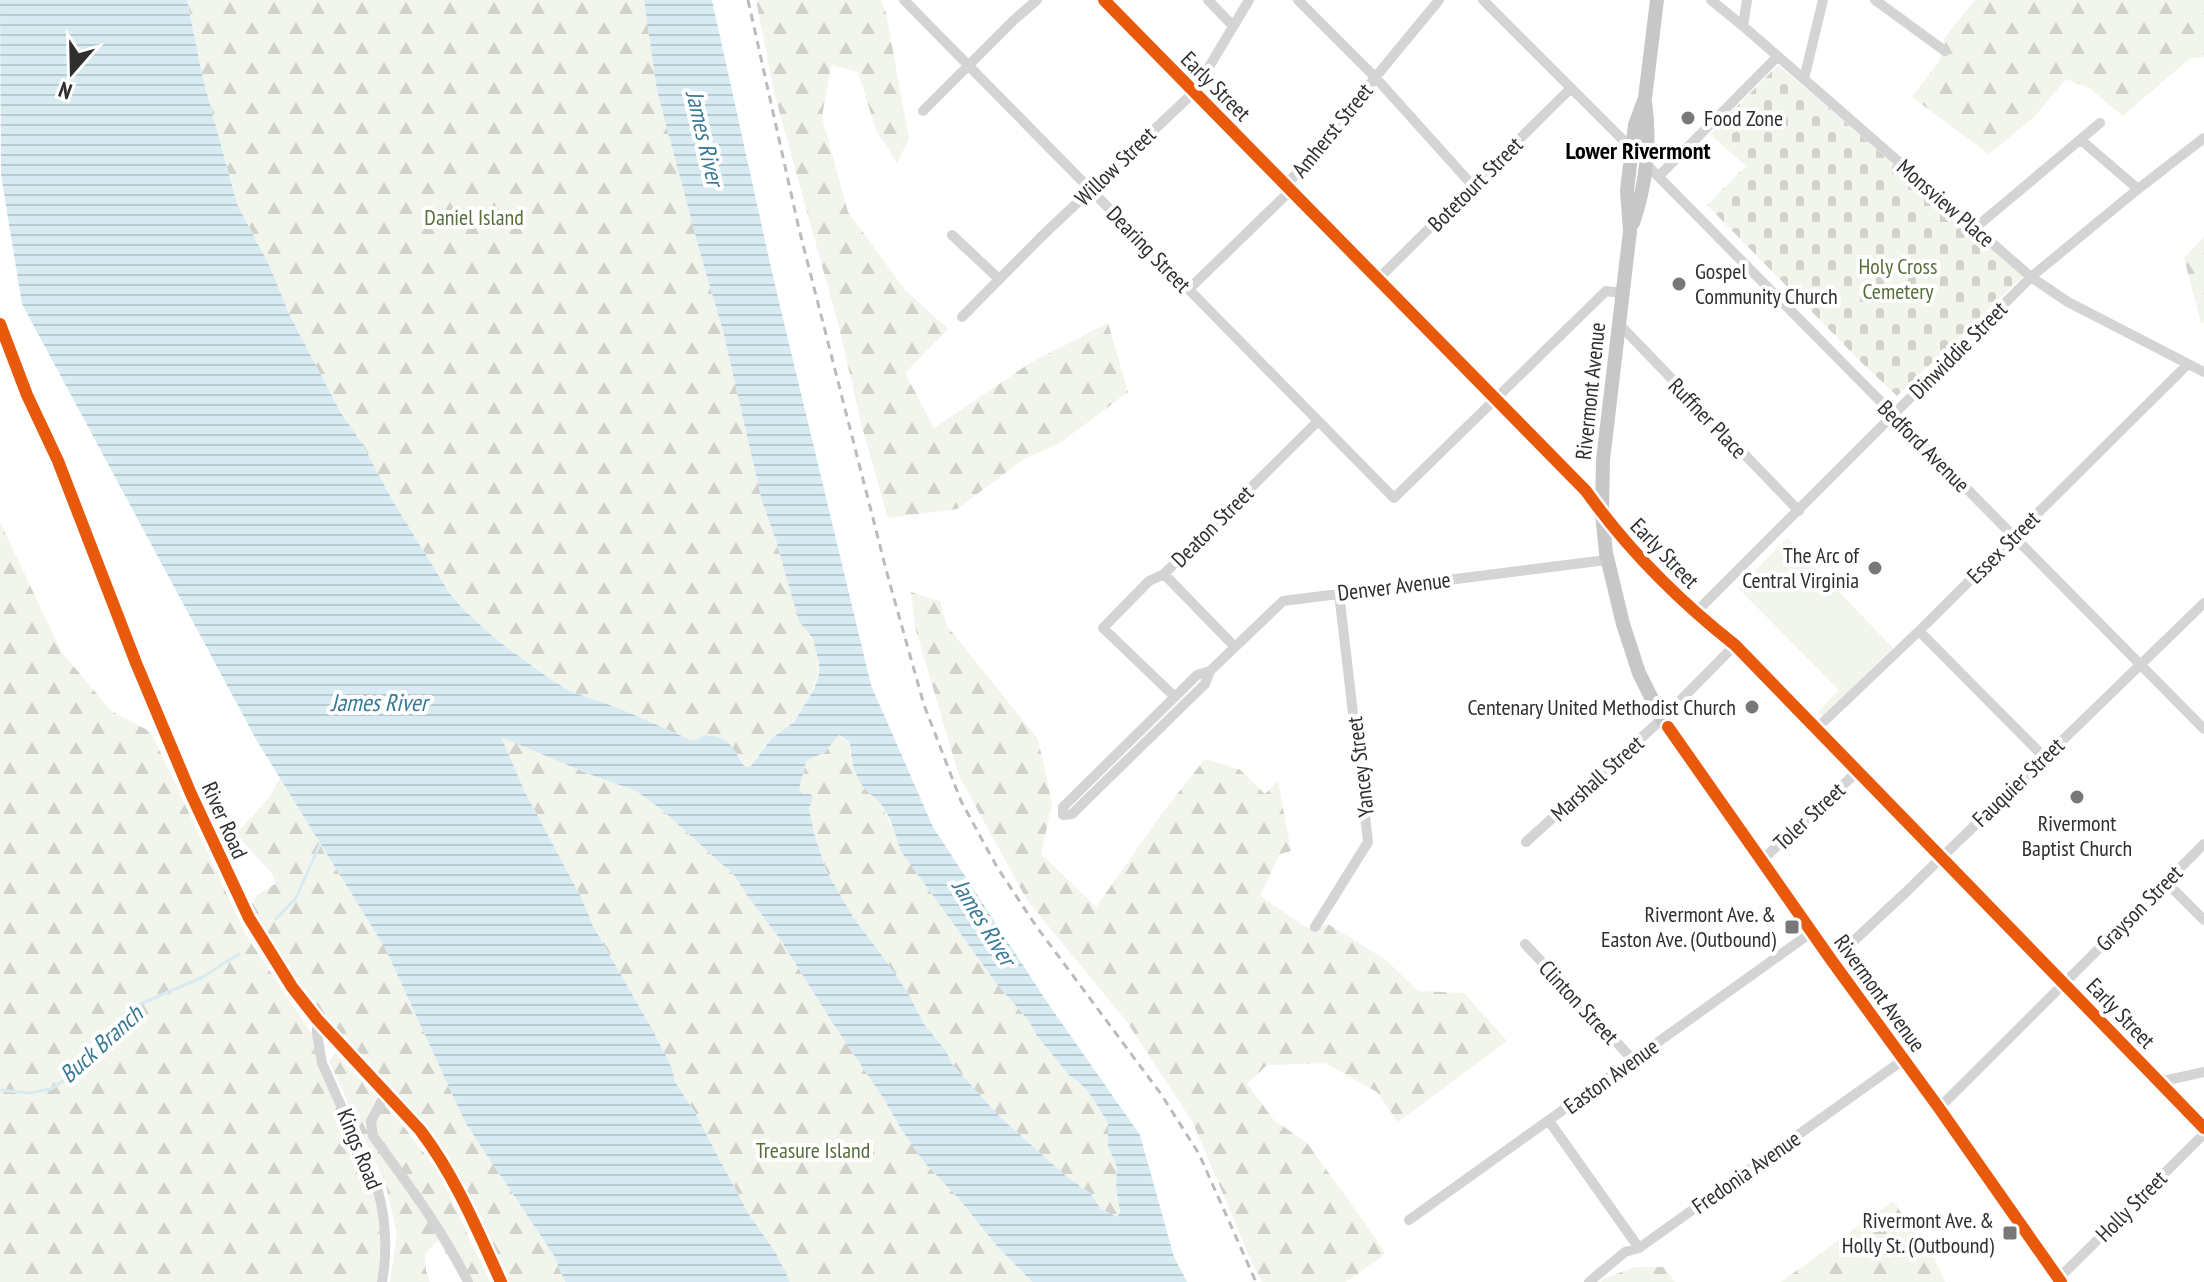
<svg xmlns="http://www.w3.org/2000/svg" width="2204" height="1282" viewBox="0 0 2204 1282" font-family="'PT Sans Narrow',sans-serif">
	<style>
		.grass { fill: #f2f5ec }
		.forest { fill: url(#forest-firs) }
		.cemetery { fill: url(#cemetery-stones) }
		.water { fill: url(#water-rules); fill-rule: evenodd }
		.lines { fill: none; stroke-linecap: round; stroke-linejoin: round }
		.stream { stroke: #d8ebf3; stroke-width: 3 }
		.minor { stroke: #d4d4d4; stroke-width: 10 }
		.major { stroke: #c7c7c7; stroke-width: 14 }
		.rail { stroke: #bbb; stroke-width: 3; stroke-dasharray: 8 6; stroke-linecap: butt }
		.cycleway-casing { stroke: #fff; stroke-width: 17 }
		.cycleway { stroke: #e8590c; stroke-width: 12 }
		.poi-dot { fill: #787878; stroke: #fff; stroke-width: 3 }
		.labels { text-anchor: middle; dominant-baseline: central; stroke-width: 8; stroke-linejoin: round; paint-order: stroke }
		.street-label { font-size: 22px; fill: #2f2f2f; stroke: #fff }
		.poi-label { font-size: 22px; fill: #2f2f2f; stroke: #fff; text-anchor: end }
		.park-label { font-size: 22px; fill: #566e3a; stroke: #fff }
		.water-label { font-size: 24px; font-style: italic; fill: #387a96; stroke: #fff }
		.neighbourhood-label { font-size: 24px; font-weight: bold; fill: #000; stroke: #fff }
	</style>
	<defs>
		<pattern id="forest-firs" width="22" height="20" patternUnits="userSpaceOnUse" patternTransform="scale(2)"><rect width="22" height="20" fill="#f2f5ec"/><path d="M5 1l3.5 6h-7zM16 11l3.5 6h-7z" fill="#d0d2cb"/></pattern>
		<pattern id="cemetery-stones" width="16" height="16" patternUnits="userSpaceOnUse" patternTransform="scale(2)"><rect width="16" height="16" fill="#f2f5ec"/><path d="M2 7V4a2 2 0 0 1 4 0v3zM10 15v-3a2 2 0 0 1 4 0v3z" fill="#d0d2cb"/></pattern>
		<pattern id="water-rules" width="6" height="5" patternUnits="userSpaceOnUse" patternTransform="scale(2)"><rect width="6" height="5" fill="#d8ebf3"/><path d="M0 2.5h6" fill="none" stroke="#bacad1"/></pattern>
	</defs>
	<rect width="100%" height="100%" fill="#fff"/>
	<path class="grass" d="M1787 538 1893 648 1823 716 1818 712 1839 690 1738 588Z"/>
	<path class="forest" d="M187 0H644L657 91 701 256 723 331 762 501 806 632C828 654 818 683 804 706 800 711 797 718 793 722 788 728 779 732 773 737 763 746 757 757 750 767L744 766 738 754 698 739 691 740 621 709 572 692 553 681 498 641 464 610 450 594 394 503 361 442 341 413 290 316 262 251 237 204 203 79Z
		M756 0H881L886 13 909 139 897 163 876 130 858 72 831 65 822 117 848 212 905 290 948 329 905 373 934 428 1030 363 1108 323 1128 392 1060 443 1024 459 957 509 888 518 862 427 839 327 775 96Z
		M1975 0H2204V57L2189 59 2123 116 2089 88 2066 79 2034 117 1989 154 1912 97 1940 60 1945 37Z
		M2204 237V323H2201L2184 258Z
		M0 522 61 651 111 711 151 732 247 937 312 1034 318 1065 372 1189C381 1220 382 1250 377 1282H0Z
		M911 592 940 601 947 626 1038 739 1052 803 1041 854 1096 907 1163 812 1205 759 1239 769 1265 794 1278 781 1291 851 1280 854 1260 896 1306 927 1314 929 1328 924 1386 960 1418 991 1464 993 1507 1041 1398 1122 1377 1092 1325 1063 1267 1065 1247 1084 1274 1120 1307 1143 1370 1230 1385 1254 1346 1282H1262L1253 1265 1193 1123 1127 1022 1027 900 959 776 915 627Z
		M839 735 850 743 851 760 871 796 880 802 896 836 900 850 997 984 1029 1021 1037 1036 1068 1074 1081 1084 1092 1097 1108 1123V1146L1117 1167 1116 1188 1120 1212 1117 1217 1101 1209 1090 1193 1066 1176 1000 1117 952 1064 946 1051 924 1024 908 993 853 917 826 870 815 837 809 809V793L803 794 799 790 806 762 811 758 824 753Z
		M500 736 589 774 636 791 661 809 734 875 746 894 780 939 832 1022 884 1099 901 1129 924 1162 960 1200 996 1245 1032 1282H790L776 1253 748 1213 694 1111 675 1082 672 1068 652 1029 593 926 582 899 525 792Z
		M280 778 385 948 466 1124 553 1254 565 1282H509C484 1225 460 1170 420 1121 382 1076 337 1036 301 989 281 962 266 934 252 904L257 895 275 884 273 875 236 834 269 798Z
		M335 1053 400 1122 438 1171 490 1282H463L438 1240 425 1254 426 1271 430 1282H390L397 1234 386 1186 329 1061Z
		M1893 1201 1935 1260 1945 1282H1781Z
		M1635 1267H1664L1675 1282H1601L1603 1279Z"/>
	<path class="cemetery" d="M1778 65 2024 275 1897 396 1863 364 1707 205 1746 166 1710 134Z"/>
	<path class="water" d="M0 0H187L203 79 237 204 269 265 290 316 341 413 361 442 394 503 450 594 464 610 498 641 553 681 572 692 621 709 691 740 698 739 703 736C728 734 733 748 744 766L750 767 771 739 794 722 814 689 819 674V662L813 639 799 621 776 541 762 501 723 331 701 256 657 91 644 0H712L774 281 871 685 933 827 1047 1002 1140 1135 1174 1257 1187 1282H1032L996 1245 960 1200 924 1162 901 1129 884 1099 832 1022 780 939 746 894 734 875 661 809 636 791 589 774 501 737 525 792 582 899 593 926 652 1029 672 1068 675 1082 694 1111 748 1213 776 1253 790 1282H565L553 1254 466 1124 385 948 257 741 22 304 1 175ZM839 735 850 742C851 760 854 776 866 790 870 795 876 798 880 803 890 815 896 835 900 850L997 984 1029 1021 1037 1036 1068 1074 1081 1084 1092 1097 1108 1123V1146L1117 1167 1116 1188 1120 1212 1117 1217 1101 1209 1090 1193 1066 1176 1000 1117 952 1064 946 1051 924 1024 908 993 891 968 853 917 826 870 815 837 809 809 813 797 809 793 803 794 799 790 806 762 811 758 824 753Z"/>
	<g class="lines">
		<path class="stream" d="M276 919 296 898 320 844 323 842
			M0 1090 29 1093 51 1089 80 1069 97 1050 113 1039 124 1021 138 1005 201 978 239 954"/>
		<path class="minor" d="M904 0 1394 498 1606 291 1622 293
			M1104 0 1586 491C1628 550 1678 600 1735 645L2204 1128
			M1208 0 1233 26
			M1298 0 1375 77 1473 186
			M1483 0 1632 149
			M1711 0 1743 26 2031 277 2068 302 2204 372
			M1875 0 1945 51
			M1743 26 1747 0
			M1804 79 1823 0
			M923 111 1015 19 1037 0
			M2081 140 2138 189
			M1645 163 2204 729
			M1659 176 1778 56
			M1975 228 2100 123
			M952 235 999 279
			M1378 279 1571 88
			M1188 290 1286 195 1290 181 1439 0
			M962 317 1040 238 1194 92 1249 0
			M0 324 27 395 58 461 136 663 191 794 249 918 292 987 317 1019 420 1130C455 1176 477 1229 501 1282
			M1619 324 1799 511
			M1164 574 1234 646
			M1695 613 2031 277 2138 189 2204 138
			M1919 631 2044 757
			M1210 671 1197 675 1063 807V815L1072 814 1205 684 1210 671 1283 601 1606 560
			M1175 697 1103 628 1149 581 1164 574 1318 421
			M1817 728 1919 631 2188 364
			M1526 842 1662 719 1735 645
			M1761 861 1858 771
			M2165 881 2204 920
			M1315 927 1368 842 1339 593
			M1525 944 1633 1060
			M1832 961 1905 893 2204 603
			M317 1019V1034L322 1063 377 1187C386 1219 388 1249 382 1282
			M2159 1082 2204 1072
			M386 1093 371 1121 373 1136C406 1182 443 1230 468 1282
			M1939 1108 2204 844
			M1549 1121 1639 1248
			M1409 1220 1812 932
			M2058 1279 2204 1134
			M1589 1282 1625 1252 1639 1248 1903 1060"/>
		<path class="major" d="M1657 0 1645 98 1635 125 1632 149 1627 190 1630 231 1603 460 1602 513 1606 553 1623 624 1639 673 1662 719 1832 961 1939 1108 2061 1282
			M1633 223C1646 186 1651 142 1645 102"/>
		<path class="rail" d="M748 0 799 229 888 577 924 705 961 801 997 867 1036 926 1161 1094 1199 1154 1256 1282"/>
		<g class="cycleway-casing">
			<path id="cycleway" d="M1104 0 1586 491C1628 550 1678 600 1735 645L2204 1128
				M0 324 27 395 58 461 136 663 191 794 249 918 292 987 317 1019 420 1130C455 1176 477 1229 501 1282
				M1668 727 1832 961 1939 1108 2061 1282"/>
		</g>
		<use href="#cycleway" class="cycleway"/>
	</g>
	<g class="poi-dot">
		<circle cx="1688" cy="118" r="8"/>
		<circle cx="1679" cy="284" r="8"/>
		<circle cx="1875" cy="568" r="8"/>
		<circle cx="1752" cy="707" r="8"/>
		<circle cx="2077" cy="797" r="8"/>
		<rect x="1784" y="919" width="16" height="16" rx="4"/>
		<rect x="2002" y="1225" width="16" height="16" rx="4"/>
	</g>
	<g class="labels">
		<g class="street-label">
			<text transform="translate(1216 86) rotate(45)">Early Street</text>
			<text transform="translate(1332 130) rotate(-51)">Amherst Street</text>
			<text transform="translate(1115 166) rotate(-44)">Willow Street</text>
			<text transform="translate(1475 184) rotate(-45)">Botetourt Street</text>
			<text transform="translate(1946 203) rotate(41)">Monsview Place</text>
			<text transform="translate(1149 249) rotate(46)">Dearing Street</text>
			<text transform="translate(1958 350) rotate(-45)">Dinwiddie Street</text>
			<text transform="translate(1590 391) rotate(-84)">Rivermont Avenue</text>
			<text transform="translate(1708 418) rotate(46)">Ruffner Place</text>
			<text transform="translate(1924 446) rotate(45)">Bedford Avenue</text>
			<text transform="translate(1212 526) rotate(-45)">Deaton Street</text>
			<text transform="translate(2003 547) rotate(-45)">Essex Street</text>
			<text transform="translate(1665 553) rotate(46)">Early Street</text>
			<text transform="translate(1394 586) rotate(-7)">Denver Avenue</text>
			<text transform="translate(1360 767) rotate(-97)">Yancey Street</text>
			<text transform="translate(1597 778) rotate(-42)">Marshall Street</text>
			<text transform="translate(2018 782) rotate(-44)">Fauquier Street</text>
			<text transform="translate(1809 816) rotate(-43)">Toler Street</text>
			<text transform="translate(225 820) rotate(66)">River Road</text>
			<text transform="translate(2139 908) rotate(-45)">Grayson Street</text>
			<text transform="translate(1880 993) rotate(54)">Rivermont Avenue</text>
			<text transform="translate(1579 1002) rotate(47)">Clinton Street</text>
			<text transform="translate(2121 1013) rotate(46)">Early Street</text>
			<text transform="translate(1611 1076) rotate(-36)">Easton Avenue</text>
			<text transform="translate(360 1149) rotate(68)">Kings Road</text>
			<text transform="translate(1746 1172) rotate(-35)">Fredonia Avenue</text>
			<text transform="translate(2131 1206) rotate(-45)">Holly Street</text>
		</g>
		<g class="poi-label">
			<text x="1704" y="118" text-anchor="start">Food Zone</text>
			<text x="1695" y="271" text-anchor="start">Gospel<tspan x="1695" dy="25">Community Church</tspan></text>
			<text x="1859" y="555">The Arc of<tspan x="1859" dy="25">Central Virginia</tspan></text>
			<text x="1736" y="707">Centenary United Methodist Church</text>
			<text x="2077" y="823" text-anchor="middle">Rivermont<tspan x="2077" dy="25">Baptist Church</tspan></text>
			<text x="1776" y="914">Rivermont Ave. &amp;<tspan x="1776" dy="25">Easton Ave. (Outbound)</tspan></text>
			<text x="1994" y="1220">Rivermont Ave. &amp;<tspan x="1994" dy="25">Holly St. (Outbound)</tspan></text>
		</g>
		<g class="park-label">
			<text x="474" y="217">Daniel Island</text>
			<text x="1898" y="266">Holy Cross<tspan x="1898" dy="25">Cemetery</tspan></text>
			<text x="813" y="1150">Treasure Island</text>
		</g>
		<g class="water-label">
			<text transform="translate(705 138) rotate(77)">James River</text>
			<text x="379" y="702">James River</text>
			<text transform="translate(984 922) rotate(58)">James River</text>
			<text transform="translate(101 1044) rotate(-42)">Buck Branch</text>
		</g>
		<g class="neighbourhood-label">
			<text x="1638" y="150">Lower Rivermont</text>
		</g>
	</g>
	<g transform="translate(72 72) rotate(200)" stroke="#ffffff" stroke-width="6" paint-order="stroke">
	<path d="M0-6L14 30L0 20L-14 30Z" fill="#2f2f2f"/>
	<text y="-12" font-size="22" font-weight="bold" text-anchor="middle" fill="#2f2f2f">N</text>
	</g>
</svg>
